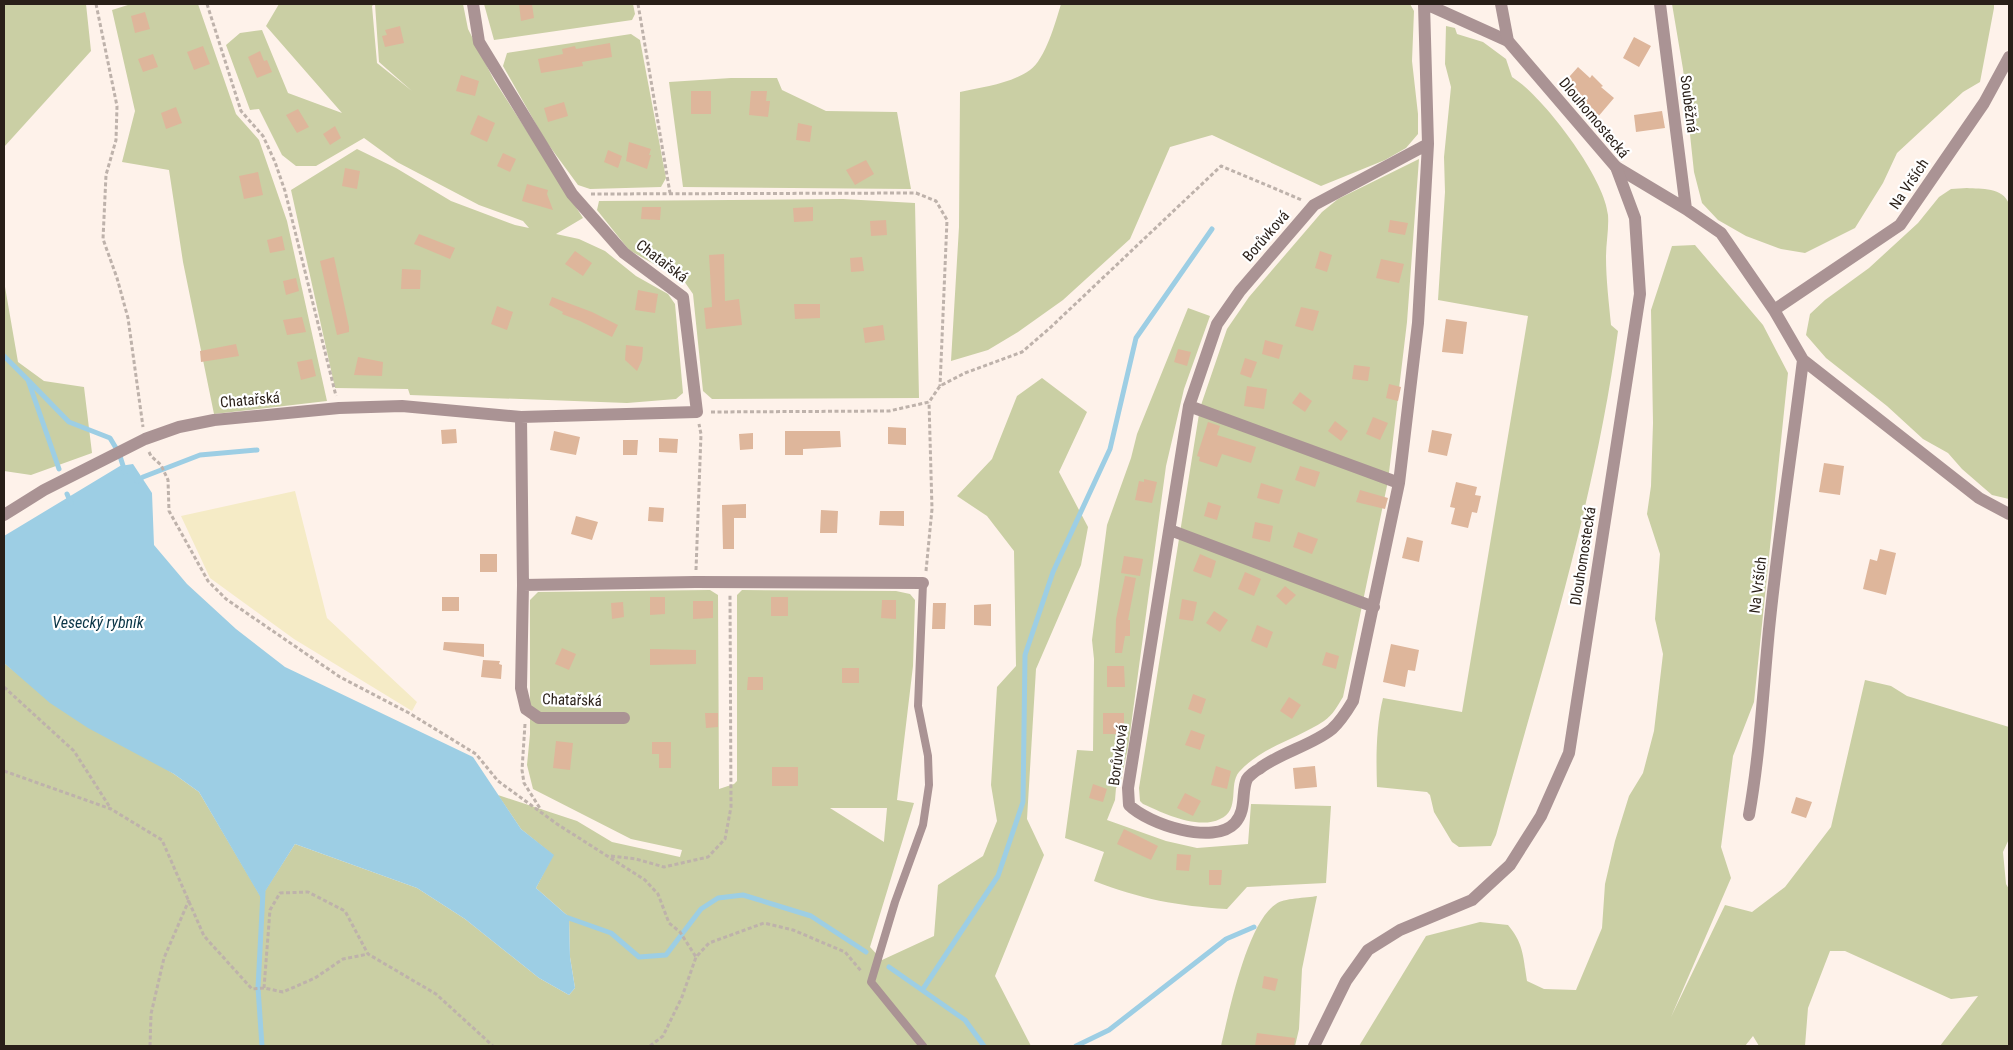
<svg xmlns="http://www.w3.org/2000/svg" width="2013" height="1050" viewBox="0 0 2013 1050" font-family="'Roboto Condensed',sans-serif">
	<style>
		.green { fill: #cacfa4; fill-rule: evenodd }
		.sand { fill: #f5ebc6 }
		.water { fill: #9dcee4 }
		.lines { fill: none; stroke-linecap: round; stroke-linejoin: round }
		.stream { stroke: #9dcee4; stroke-width: 5 }
		.building { fill: #deb69b }
		.path { stroke: #beb2ab; stroke-width: 3; stroke-dasharray: 4 2.5; stroke-linecap: butt }
		.service { stroke: #aa9394; stroke-width: 8 }
		.minor { stroke: #aa9394; stroke-width: 12 }
		.tertiary { stroke: #aa9394; stroke-width: 12 }
		.labels { text-anchor: middle; dominant-baseline: central; stroke-width: 4.5; stroke-linejoin: round; paint-order: stroke }
		.street-label { font-size: 15px; fill: #291f18; stroke: #fff }
		.water-label { font-size: 16px; font-style: italic; fill: #0a3546; stroke: #fff }
	</style>
	<rect width="100%" height="100%" fill="#fef2ea"/>
	<path class="green" d="M4 4H86L91 51 4 147Z
		M131 4H198L236 114 259 140 287 221 327 401 214 414 183 262 169 170 122 162 135 111 112 10Z
		M279 4H374L372 6 377 63 412 91 379 62 375 4H463L468 29 494 80 583 218 556 234 579 239 605 251 636 276 668 294 675 304 683 393 676 399 627 403 410 395 408 389 335 388 291 190 357 149 396 168 451 201 515 225 529 228 523 221 479 205 397 162 364 138 316 166H296L282 155 259 109 250 110 226 45 240 33 262 30 288 93 342 113 266 26Z
		M484 4H633L635 14 632 20 494 40Z
		M1061 4H1410L1414 11 1412 61 1418 114V134L1406 148 1385 160 1321 186 1212 135 1170 147 1130 239 1063 300 1018 332 988 350 951 361 959 227 960 92C983 87 1010 84 1030 70 1045 60 1056 21 1061 4Z
		M1672 4H1994V8L1980 82 1963 92 1897 153 1883 183 1855 228 1805 253 1781 249 1746 236 1718 220 1702 203 1694 172 1683 69Z
		M1446 26 1455 28 1457 34 1483 42 1506 59 1512 77C1543 96 1605 178 1608 215 1609 229 1606 243 1606 257 1606 280 1609 303 1611 325L1618 331C1595 502 1542 669 1496 835L1491 846 1459 847 1452 842 1434 812 1430 795 1427 792 1377 787C1376 758 1376 726 1383 698L1462 712 1528 316 1438 300 1445 192 1444 157 1451 87 1445 64Z
		M631 34 640 40 666 178 661 187 590 189 578 185 545 140 503 66 507 53Z
		M731 78H777L782 90 826 111 897 112 911 189 683 187 669 82Z
		M1419 159 1407 322 1388 481 1343 697C1338 705 1333 715 1324 721 1297 739 1261 747 1239 772 1228 785 1241 810 1220 819 1198 830 1163 813 1143 804L1140 801 1139 788 1200 408 1227 329 1249 297 1322 212 1338 199Z
		M1967 188C1981 189 2003 187 2009 204V499L1992 495 1962 469 1948 453 1923 439 1887 406 1826 358 1806 335 1810 314 1825 300 1869 268 1918 223 1939 197 1951 189Z
		M843 199 915 203 919 398 712 399 703 391 693 294 684 281 629 250 597 210 599 201Z
		M1695 245 1763 325 1788 373 1754 702 1733 756 1721 847 1731 878 1671 1017 1725 905 1752 912 1785 887 1831 827 1865 680 1891 686 1907 696 2009 727V839L2003 852 2006 884 2009 889V1046H1940L1978 996 1951 999 1845 951H1830L1808 1008 1805 1046H1759L1753 1036 1745 1046H1359L1426 936 1480 922 1508 925C1524 944 1523 957 1527 981L1544 989 1576 990 1602 928 1605 884 1615 841 1629 796 1643 773 1654 731 1663 654 1655 619 1660 554 1647 514 1651 486 1653 423 1651 310 1672 246Z
		M4 281 18 362 44 381 84 387 92 453 31 475 4 471Z
		M1188 308 1210 316 1184 389 1166 466 1128 748 1120 784 1116 788 1115 800 1107 820 1166 841 1197 848 1248 844 1251 804 1331 806 1326 883 1247 887 1227 909C1178 906 1140 899 1094 881L1104 852 1065 838 1077 750 1093 751 1094 659 1092 640 1107 525 1131 458 1137 434Z
		M1042 378 1087 412 1059 472 1088 527 1081 565 1036 669 1027 819 1044 855 995 976 1031 1046H4V663L24 679 174 774 199 792 261 897 295 844 417 888 465 919 539 978 569 995 575 988 570 957 569 917 536 888 553 855 521 829 498 795 577 821 612 842 680 857 682 850 631 839 533 789 527 765 530 734V600L538 592 710 590 718 595 719 789 734 784 737 781V595L742 590 896 591 910 594 915 600 913 666 897 800 914 803 870 947 882 960 934 936 938 885 983 856 997 821 991 785 997 687 1016 666 1014 551 987 516 957 496 992 459 1017 396ZM830 808H887L884 841V842Z
		M1317 896 1302 969 1299 1029 1295 1046H1221C1229 1012 1247 923 1276 904 1283 898 1307 898 1317 896Z"/>
	<path class="sand" d="M295 491 327 618 417 702 412 711 294 639 210 578 181 516Z"/>
	<path class="water" d="M133 464 152 493 154 545 187 584 236 629 285 667 473 757 521 829 554 855 536 888 569 917 570 957 575 988 569 995 539 978 465 919 417 888 295 844 261 898 199 792 174 774 88 728 50 703 4 663V536L120 466Z"/>
	<g class="lines">
		<path class="stream" d="M4 356 28 380 59 469
			M28 380 69 422 110 438 119 453 125 472
			M137 481 143 477 200 455 257 450
			M67 494 71 503
			M563 916 611 933 639 957 666 955 701 909 718 898 743 895 811 916 866 952
			M889 967 965 1020 984 1046
			M923 989 998 876 1023 802 1025 655 1053 572 1110 449 1136 338 1212 229
			M262 1046 258 988 263 892
			M1076 1046 1109 1030 1226 939 1254 927"/>
	</g>
	<path class="building" d="M519 4H532L534 18 521 21Z
		M145 12 150 29 135 33 131 16Z
		M400 26 404 43 385 47 382 36 387 35 385 30Z
		M1634 37 1651 46 1639 67 1623 58Z
		M610 43 612 57 582 62 583 66 541 73 538 59 563 54 562 49 575 46 576 49Z
		M203 46 210 64 194 70 187 52Z
		M260 51 264 61 267 60 272 72 257 78 248 57Z
		M153 54 158 67 143 72 138 59Z
		M1578 67 1590 78 1592 75 1603 86 1601 87 1614 98 1597 118 1561 86Z
		M461 75 479 81 475 96 456 91Z
		M691 91H711V114H691Z
		M751 91H767L766 101H770L768 117 749 115Z
		M564 102 568 116 548 122 544 108Z
		M176 107 182 123 166 129 161 113Z
		M298 109 309 127 297 133 286 115Z
		M1662 111 1665 128 1636 132 1634 115Z
		M478 115 495 123 487 142 470 134Z
		M798 123 812 126 810 142 796 140Z
		M335 126 341 138 330 145 323 134Z
		M629 142 651 149 649 155H651L647 169 626 161Z
		M608 150 622 156 618 168 604 162Z
		M503 153 516 159 510 172 497 166Z
		M866 160 874 174 855 185 846 170Z
		M345 168 360 171 357 189 342 186Z
		M258 172 263 195 244 199 239 176Z
		M527 184 548 190 547 194 553 210 522 201Z
		M642 207H661L660 220 641 219Z
		M813 207V221L794 222 793 208Z
		M886 220 887 235 871 236 870 221Z
		M1390 220 1408 223 1405 235 1388 232Z
		M419 234 455 248 450 259 414 244Z
		M282 236 285 250 270 253 267 240Z
		M575 251 592 263 583 276 565 264Z
		M1320 251 1332 255 1327 272 1315 268Z
		M724 254 725 301 739 299 742 325 706 329 704 308 712 307 709 255Z
		M334 257 349 327V332L337 335 320 261Z
		M862 257 864 271 851 272 850 258Z
		M1381 259 1404 264 1399 283 1376 278Z
		M402 269 421 270 420 289H401Z
		M296 278 299 291 286 295 283 281Z
		M638 290 658 294 655 313 635 310Z
		M552 297 592 312 618 325 612 337 580 321 562 314 563 312 549 305Z
		M794 304H820V318L795 319Z
		M497 306 513 312 507 330 491 324Z
		M1301 307 1319 311 1313 331 1295 326Z
		M302 317 306 332 287 335 283 320Z
		M1446 319 1467 322 1463 354 1442 352Z
		M883 325 885 340 865 343 863 328Z
		M1265 340 1283 345 1279 359 1262 354Z
		M236 344 239 356 201 362 200 351Z
		M626 345 643 347 642 360 637 371 625 360Z
		M1178 349 1191 352 1187 366 1174 362Z
		M358 357 383 362 382 376 354 375Z
		M1245 358 1257 362 1251 378 1240 374Z
		M312 359 316 376 301 380 297 362Z
		M1354 365 1370 367 1368 381 1352 379Z
		M1389 384 1401 387 1398 401 1386 398Z
		M1247 386 1267 389 1264 409 1244 406Z
		M1300 392 1312 401 1305 412 1292 403Z
		M1373 417 1388 423 1380 440 1366 434Z
		M1335 421 1348 431 1341 441 1328 431Z
		M1208 422 1220 426 1217 435 1256 447 1251 463 1222 454 1217 467 1199 461 1200 457 1197 456Z
		M888 427 906 428V445L888 444Z
		M456 429 457 443 442 444 441 430Z
		M1432 430 1452 434 1447 456 1428 452Z
		M554 431 580 437 576 455 550 450Z
		M785 431H840L841 447 803 449V455H785Z
		M753 433V449L740 450 739 434Z
		M659 438 678 439 677 453 659 452Z
		M623 440H638L637 455H623Z
		M1824 463 1844 466 1840 495 1819 492Z
		M1300 466 1320 472 1315 487 1295 480Z
		M1144 479 1157 482 1152 503 1135 500 1139 481 1144 482Z
		M1456 482 1477 487 1475 495 1481 496 1477 513 1472 512 1468 528 1451 524 1455 508 1450 507Z
		M1261 483 1283 490 1279 504 1257 498Z
		M1360 490 1388 498 1385 509 1356 502Z
		M1208 502 1221 506 1217 520 1204 516Z
		M746 504V518H734V549H723L722 505Z
		M649 507 664 508 663 522 648 521Z
		M821 510 838 511 837 533H820Z
		M880 511H904V526L879 525Z
		M576 516 598 522 592 540 571 534Z
		M1255 522 1273 526 1270 542 1252 538Z
		M1298 532 1318 539 1312 554 1293 547Z
		M1407 537 1423 541 1419 562 1402 558Z
		M1880 549 1896 553 1886 595 1863 589 1870 559 1877 561Z
		M480 554H497V572H480Z
		M1200 554 1216 561 1211 578 1193 571Z
		M1124 556 1143 559 1140 576 1121 573Z
		M1245 572 1261 579 1254 596 1238 589Z
		M1125 576 1136 578 1128 620H1130V636H1125L1122 653H1115L1116 619Z
		M1285 586 1296 595 1286 605 1276 596Z
		M442 597H459V611H442Z
		M650 597H665V614L650 615Z
		M771 597H788V616H771Z
		M1182 599 1197 602 1193 621 1179 619Z
		M882 600H896V619L881 618Z
		M693 601H713V618L693 619Z
		M623 602 624 617 612 619 611 603Z
		M933 603H946L945 629H932Z
		M991 604V626L974 625V605Z
		M1214 611 1228 620 1220 632 1206 623Z
		M1257 625 1273 632 1267 648 1251 641Z
		M444 642 484 644V657L443 650Z
		M1391 644 1419 650 1415 671 1408 670 1405 687 1383 682Z
		M562 648 576 654 569 670 555 664Z
		M650 649 696 650V664L650 665Z
		M1326 652 1339 656 1336 669 1322 665Z
		M483 660 500 661 499 664 502 665 501 679 481 677Z
		M1107 666H1124L1125 687H1107Z
		M842 668H859V683H842Z
		M748 677H763V690H747Z
		M1193 694 1206 699 1201 714 1188 709Z
		M1289 697 1301 705 1292 719 1280 711Z
		M705 713H718V727L706 728Z
		M1103 713H1124V734H1103Z
		M1191 730 1205 735 1200 750 1185 745Z
		M556 741 573 743 570 770 553 768Z
		M652 742H671V768H659V754H652Z
		M1216 766 1231 771 1227 789 1211 785Z
		M1315 766 1317 787 1295 789 1293 768Z
		M772 767H798V786H772Z
		M1093 784 1107 789 1103 802 1089 798Z
		M1185 793 1201 801 1193 816 1177 808Z
		M1796 797 1812 802 1806 818 1791 813Z
		M1124 829 1158 846 1151 860 1117 844Z
		M1177 854 1191 855 1189 871 1176 870Z
		M1209 870H1222L1221 885H1209Z
		M1264 976 1278 979 1275 991 1262 988Z
		M1257 1033 1295 1038 1294 1046H1255Z"/>
	<g class="lines">
		<path class="path" d="M96 4 117 106 116 140 106 175 103 239 117 278 128 318 143 427
			M207 4 241 111 263 136 275 162 285 191 336 396
			M638 4 670 193
			M591 194 916 193 936 201 947 220 940 386
			M711 412 889 411 929 402 940 386 965 373 1022 352 1051 327 1221 166 1302 200
			M149 452 151 456 161 465 168 480 169 511 208 581 226 599 340 677 409 713 476 754 498 781 557 824 645 880 658 894 669 923 680 932 696 957
			M696 570 701 434 699 424
			M926 571 932 509 929 402
			M4 687 74 751 111 809
			M525 724 522 770 524 783 541 810
			M4 771 111 809 162 840 204 936 252 989 264 988 283 992 315 978 343 959 368 954
			M611 856 636 859 664 867 708 857 725 839 731 807 730 595
			M264 988 270 910 280 893 308 892 345 911 368 954 436 994 493 1046
			M150 1046 151 1014 164 958 189 900
			M650 1046 663 1036 682 997 696 957 709 943 764 923 793 930 845 952 862 972"/>
		<path class="service" d="M923 1046 871 982 895 902 923 825 929 785 928 756 918 706 923 583"/>
		<path class="minor" d="M1424 4 1428 144 1314 205 1240 291 1217 324 1189 406 1128 788 1129 805C1148 824 1214 846 1235 823 1247 810 1241 791 1247 779 1249 776 1255 771 1259 769 1279 753 1313 745 1332 729 1341 721 1347 711 1353 701L1399 483 1418 323 1428 144
			M1426 4 1508 41
			M1660 4 1686 209
			M1616 167 1686 209 1721 233 1774 310 1803 360 1979 498 2009 514
			M1774 310 1900 225 1984 103 2009 57
			M1189 406 1399 483
			M521 417 523 585 521 688 526 709 539 718H624
			M4 515 44 490 145 439 179 427 214 420 339 408 402 406 521 417 697 412 683 297 624 253 572 194 479 42 473 4
			M1170 530 1374 607
			M523 585 695 582 923 583
			M1749 815C1760 753 1763 691 1769 629 1778 539 1792 450 1803 360"/>
		<path class="tertiary" d="M1314 1046 1346 981 1368 950 1400 930 1472 900 1510 865 1541 816 1569 753 1640 294 1635 218 1616 167 1508 41 1501 4"/>
	</g>
	<g class="labels">
		<g class="street-label">
			<text transform="translate(1689 104) rotate(83)">Souběžná</text>
			<text transform="translate(1594 118) rotate(50)">Dlouhomostecká</text>
			<text transform="translate(1909 184) rotate(-56)">Na Vrších</text>
			<text transform="translate(1266 236) rotate(-49)">Borůvková</text>
			<text transform="translate(662 261) rotate(37)">Chatařská</text>
			<text transform="translate(250 400) rotate(-5)">Chatařská</text>
			<text transform="translate(1583 556) rotate(-81)">Dlouhomostecká</text>
			<text transform="translate(1758 585) rotate(-83)">Na Vrších</text>
			<text transform="translate(572 700) rotate(2)">Chatařská</text>
			<text transform="translate(1118 755) rotate(-82)">Borůvková</text>
		</g>
		<g class="water-label">
			<text x="98" y="622">Vesecký rybník</text>
		</g>
	</g>
	<rect width="2013" height="1050" fill="none" stroke="#291f18" stroke-width="10"/>
</svg>
